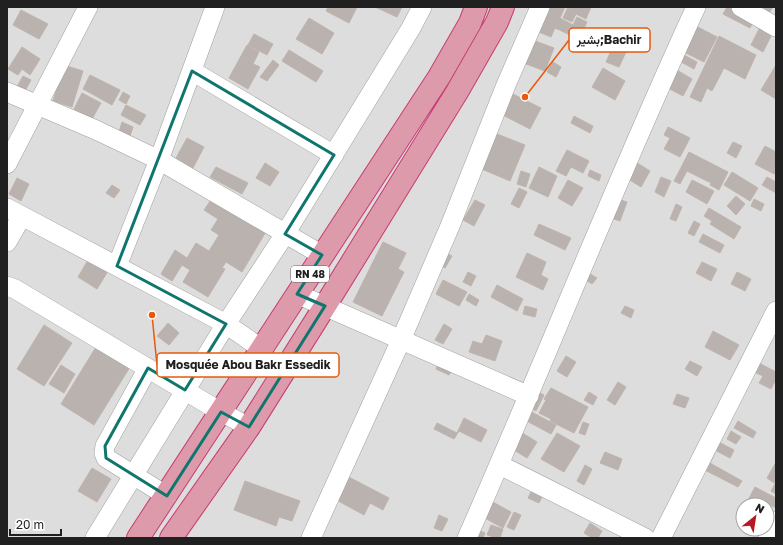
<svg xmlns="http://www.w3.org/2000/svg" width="783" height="545" viewBox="0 0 783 545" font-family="'Golos Text',Vazirmatn,sans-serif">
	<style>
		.residential { fill: #dedddd; fill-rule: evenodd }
		.building { fill: #b9b2ae; stroke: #c0b4ac }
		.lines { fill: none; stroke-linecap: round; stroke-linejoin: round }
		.minor-casing { stroke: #a1a1a1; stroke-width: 20 }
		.highway-casing { stroke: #c73c73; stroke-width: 24 }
		.minor { stroke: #fff; stroke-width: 19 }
		.highway { stroke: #dd9aaa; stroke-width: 22 }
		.marked { fill: none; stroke: #0f766e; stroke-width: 3; stroke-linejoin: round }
		.labels { text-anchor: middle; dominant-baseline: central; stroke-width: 3; stroke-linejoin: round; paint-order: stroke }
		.shield { fill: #fff; stroke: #636363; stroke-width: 1 }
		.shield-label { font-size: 10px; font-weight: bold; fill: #202020 }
		.leader { fill: none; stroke: #e8590c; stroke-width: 1.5 }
		.callout-dot { fill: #e8590c; stroke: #fff; stroke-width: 1.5 }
		.callout { fill: #fff; stroke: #e8590c; stroke-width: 1.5 }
		.callout-label { font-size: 12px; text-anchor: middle; font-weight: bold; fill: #202020 }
	</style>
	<rect width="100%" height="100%" fill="#f0ede8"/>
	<path class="residential" d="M7 7H776V538H7ZM743 505H767V529H743Z"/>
	<path class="building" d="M328 7H357L349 23 326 11Z
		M375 7H402L397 17Z
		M544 7H565L560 18 573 25 577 17 587 22 579 39 555 28 551 37 534 30Z
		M568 7H591L586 19 576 14 572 22 563 18Z
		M727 7H734L755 18 750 28 723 14Z
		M761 7H773L769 13Z
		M21 10 48 24 39 39 13 25Z
		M309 18 334 33 322 54 296 39Z
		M694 25 717 37 704 62 684 52Z
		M759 29 771 36 763 52 751 45Z
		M254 34 273 44 267 55 248 45Z
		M719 36 756 55 745 79 724 68 712 91 707 88 701 102 690 97Z
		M530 39 554 48 545 71 521 62Z
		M604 43 626 52 619 67 606 62 610 53 601 49Z
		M247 45 259 52 253 64 260 67 248 89 229 78Z
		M22 47 40 59 30 75 22 69 18 75 8 69Z
		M289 50 323 71 316 82 282 61Z
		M684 55 697 62 694 69 681 62Z
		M273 60 279 65 267 81 260 77Z
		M553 62 561 67 556 77 547 72Z
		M64 65 83 71 72 107 53 101Z
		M776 65V99L761 90Z
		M603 68 625 81 615 100 592 87Z
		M675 69 692 79 683 96 666 87Z
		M90 75 120 90 112 105 83 89Z
		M23 76 31 80 25 91 17 87Z
		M507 91 541 108 530 129 497 112Z
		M123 92 130 96 126 104 119 100Z
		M82 93 101 103 92 119 74 109Z
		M126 105 146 115 140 125 121 115Z
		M574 116 593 126 590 133 571 123Z
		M122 122 133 127 130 136 119 132Z
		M668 127 690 138 680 157 664 149 670 138 664 135Z
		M492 132 525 145 510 181 477 167Z
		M187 138 204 147 193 168 176 158Z
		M733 142 742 146 736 158 727 153Z
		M765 146 776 152V171L774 174 755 164Z
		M567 150 589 161 583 173 571 167 566 176 556 171Z
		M689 152 728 172 719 190 710 185 711 183 687 171 680 184 674 181Z
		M634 161 650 171 641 187 625 177Z
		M265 163 279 172 270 186 256 178Z
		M216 167 248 183 242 194 210 177Z
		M539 167 557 176 548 197 529 188Z
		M590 170 601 175 599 181 588 176Z
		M521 171 530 174 526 187 517 184Z
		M732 172 758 188 750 201 724 185Z
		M661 177 671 181 664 197 655 192Z
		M767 177 776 182V193L762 185Z
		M17 178 29 184 21 201 9 194Z
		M568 180 583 188 572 206 558 198Z
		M692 180 714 191 707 204 686 192Z
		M112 185 120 190 114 198 106 193Z
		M519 188 527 192 519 208 511 204Z
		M736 196 745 204 736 215 727 206Z
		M213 197 267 230 242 272 226 262 222 268 225 269 208 297 183 282 190 270 182 265 172 281 161 274 175 250 187 258 196 243 209 251 219 235 211 230 218 219 204 210Z
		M618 199 627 202 620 221 611 218Z
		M754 199 764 204 761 211 751 206Z
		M475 200 485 205 474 226 463 220Z
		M676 204 682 207 676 221 670 219Z
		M709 208 741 227 734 239 710 224 712 221 704 216Z
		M694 221 700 224 694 236 688 233Z
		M539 224 571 238 565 250 534 235Z
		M703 234 724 245 720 253 699 242Z
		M383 242 406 253 398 269 404 272 382 316 353 302Z
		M440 250 452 256 445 268 434 262Z
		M527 253 546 262 541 275 548 279 543 290 516 277Z
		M88 260 108 271 97 289 78 277Z
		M702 262 717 269 711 281 696 273Z
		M585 271 597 278 592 284 581 277Z
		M468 272 476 276 471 286 463 282Z
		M737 272 751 279 745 291 731 284Z
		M443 280 467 292 459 306 436 294Z
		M497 285 523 299 517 311 491 297Z
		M469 294 479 300 476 306 466 300Z
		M525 306 537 309 535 317 523 314Z
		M625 306 634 310 631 318 621 313Z
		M168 323 179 333 169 345 157 336Z
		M444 324 452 329 443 344 435 340Z
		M44 325 72 343 44 386 17 369Z
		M713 331 739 345 730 360 705 347Z
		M486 335 502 341 495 361 469 352 473 341 482 344Z
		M96 347 130 367 94 425 61 404Z
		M566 356 576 362 567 377 557 371Z
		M690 361 702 367 697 376 685 369Z
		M439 362 453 369 449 375 436 369Z
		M757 362 776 372V379L771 389 759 383 763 376 752 371Z
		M61 365 75 374 64 393 49 384Z
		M618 382 626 387 615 405 607 400Z
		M551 388 588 407 574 433 550 421 551 419 539 413 546 400 544 399Z
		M534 390 544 395 536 411 527 406Z
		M589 392 597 397 593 405 584 400Z
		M677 394 689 398 685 408 673 404Z
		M528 410 556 425 551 434 523 419Z
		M464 418 487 430 481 442 459 431 454 439 434 429 437 423 457 433Z
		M738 421 756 432 753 438 734 428Z
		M583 422 589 424 585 435 579 433Z
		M519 431 537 442 527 458 509 447Z
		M731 431 741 437 736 444 727 439Z
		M557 433 580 446 564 472 541 459Z
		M709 437 734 450 730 458 705 445Z
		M704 447 715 453 710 463 742 481 738 487 695 465Z
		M605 452 622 459 618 470 600 463Z
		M776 462V479L774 483 767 478Z
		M585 465 592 469 584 485 577 481Z
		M92 468 111 479 97 502 78 491Z
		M343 474 389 498 383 510 370 503 364 515 331 497Z
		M245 481 300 501 292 521 279 517 276 526 234 510Z
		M776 482V494L771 491Z
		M755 487 776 498V508L763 501 761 505H753L747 502Z
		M532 490 543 495 539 503 528 498Z
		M491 501 511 512 503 528 483 517Z
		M514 512 521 515 514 530 507 527Z
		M439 515 448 519 442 531 434 528Z
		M590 523 602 531 598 538H592L584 533Z
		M491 525 503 529 500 538H496L487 535Z
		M475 529 485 533 483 538H479L472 535Z"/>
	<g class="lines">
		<g class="minor-casing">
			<path id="minor" d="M741 7 776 27
				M192 71 334 155
				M7 92 96 130 159 160 322 255
				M7 164 88 7
				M7 208 226 324 262 349
				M7 242 22 216
				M117 266 159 160 215 7
				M7 286 15 289 221 412 249 427
				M297 294 529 396
				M148 368 105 446 104 453 106 458 167 496
				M500 465 645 538
				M95 538 226 324 285 234 411 28 422 7
				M311 538 401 340 450 226 506 85 540 7
				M467 538C545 362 615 182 696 7
				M661 538 776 311
				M768 538 776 521"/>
		</g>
		<g class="highway-casing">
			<path id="highway" d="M138 538 439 77 470 23 476 7
				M171 538 249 427 325 306 457 92 497 22 503 7"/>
		</g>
		<use href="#minor" class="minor"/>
		<use href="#highway" class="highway"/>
	</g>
	<path class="marked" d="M192 71 334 155 285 234 322 255 297 294 325 306 249 427 221 412 167 496 106 458 105 446 148 368 185 390 226 324 117 266Z"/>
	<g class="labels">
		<rect class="shield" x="291" y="266" width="38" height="16" rx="3"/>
		<g class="shield-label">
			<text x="310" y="274">RN 48</text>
		</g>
	</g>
	<path class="leader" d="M525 97L569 40M152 315L157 365"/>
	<g class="callout-dot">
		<circle cx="525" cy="97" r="4"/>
		<circle cx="152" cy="315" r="4"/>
	</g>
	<g class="callout">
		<rect x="569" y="28" width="81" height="24" rx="4"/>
		<rect x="157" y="353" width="182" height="24" rx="4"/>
	</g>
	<g class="callout-label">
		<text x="609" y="44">بشير;Bachir</text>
		<text x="248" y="369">Mosquée Abou Bakr Essedik</text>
	</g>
	<rect width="783" height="545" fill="none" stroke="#202020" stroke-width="16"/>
	<g transform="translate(755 517) rotate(30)"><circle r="19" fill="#ffffff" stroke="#a6a6a6"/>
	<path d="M0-3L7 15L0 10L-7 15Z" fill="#b81821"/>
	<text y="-6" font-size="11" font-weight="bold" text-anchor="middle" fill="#202020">N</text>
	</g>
	<path d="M10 529v6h51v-6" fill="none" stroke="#202020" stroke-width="2"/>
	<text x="16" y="529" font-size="12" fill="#202020" stroke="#ffffff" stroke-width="3" paint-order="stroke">20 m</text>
</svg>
